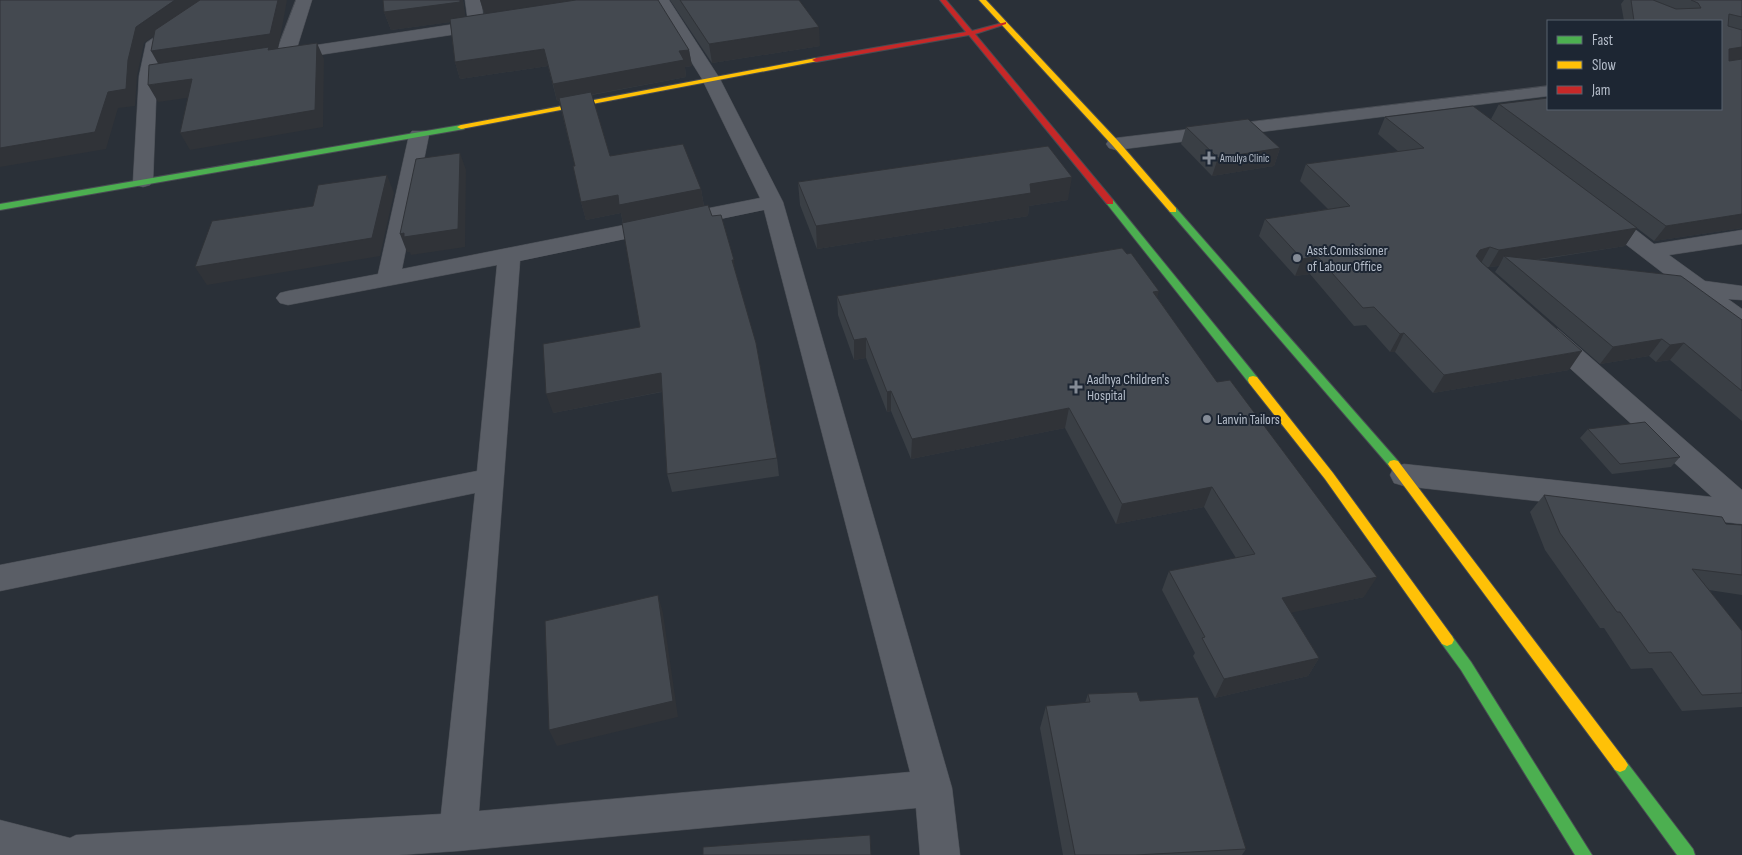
<svg xmlns="http://www.w3.org/2000/svg" width="1742" height="855" viewBox="0 0 1742 855" font-family="'Sofia Sans Condensed',sans-serif">
	<style>
		.lines { fill: none; stroke-linecap: round; stroke-linejoin: round }
		.street-casing { stroke: #484c53; stroke-width: 1 }
		.fast-casing { stroke: #484c53; stroke-width: 2 }
		.slow-casing { stroke: #484c53; stroke-width: 2 }
		.jam-casing { stroke: #484c53; stroke-width: 2 }
		.street { fill: #5a5e66; fill-rule: evenodd }
		.fast { fill: #4caf50; fill-rule: evenodd }
		.slow { fill: #ffc107; fill-rule: evenodd }
		.jam { fill: #c62828; fill-rule: evenodd }
		.wall { fill: #3a3f45 }
		.shaded-wall { fill: #303338 }
		.building { fill: #444950; stroke: #303338 }
		.poi-dot { fill: #848b96; stroke: #1d2633; stroke-width: 2 }
		.labels { text-anchor: middle; dominant-baseline: central; stroke-width: 4; stroke-linejoin: round; paint-order: stroke }
		.far-poi-label { font-size: 11px; fill: #b4bcc9; stroke: #1d2633; text-anchor: start }
		.poi-label { font-size: 14px; fill: #b4bcc9; stroke: #1d2633; text-anchor: start }
	</style>
	<rect width="100%" height="100%" fill="#2a3038"/>
	<g class="lines">
		<g class="street-casing">
			<path id="street" d="M208 0H227L162 45 157 76 153 181 150 185 143 187 136 185 133 181 139 76 146 43Z
				M296 0H312L297 48 468 22 465 0H481L484 20 494 21 496 24 494 27 477 31 286 60 278 59 275 55Z
				M653 0H669L720 79 783 202 952 788 960 855H920L916 808 458 851 399 855H0V820L70 838 76 835 441 814 475 493 0 591V565L477 471 497 265 288 305 280 303 276 298 280 293 288 291 378 274 409 135 412 131H426L429 135 402 269 760 198 702 79ZM764 210 910 772 479 811 520 261Z
				M1548 86V96L1116 150 1109 148 1106 144 1109 140 1116 138Z
				M1601 208 1609 209 1654 244 1742 230V244L1669 255 1705 281 1742 286V300L1728 299 1742 309V329L1733 327 1593 219 1590 214 1593 209Z
				M1549 327 1558 329 1742 490V524L1404 486 1394 483 1390 475 1394 467 1404 464 1712 497 1540 341 1537 335 1540 329Z"/>
		</g>
		<g class="fast-casing">
			<path id="fast" d="M461 125 465 127 464 129 0 210V204Z
				M1110 199 1113 200 1257 377 1258 380 1257 383H1249L1107 204V200Z
				M1173 207 1176 208 1398 461 1400 464 1398 467H1390L1170 212 1169 210Z
				M1447 634 1452 636 1471 662 1592 855H1575L1461 670 1442 644 1440 640 1442 636Z
				M1620 758 1625 760 1693 849 1695 855H1677L1615 770 1612 765 1615 760Z"/>
		</g>
		<g class="slow-casing">
			<path id="slow" d="M979 0H986L1119 142 1176 208V212H1170L1113 146Z
				M816 58 820 60 818 61 461 129 457 127 461 125Z
				M1253 376 1257 377 1333 473 1452 636 1454 640 1452 644 1447 646 1442 644 1325 479 1249 383 1248 380 1249 377Z
				M1394 460 1398 461 1625 760 1628 765 1625 770 1620 772 1615 770 1390 467 1388 464 1390 461Z"/>
		</g>
		<g class="jam-casing">
			<path id="jam" d="M940 0H946L972 31 1006 22V24L975 34 1113 200V204H1107L969 35 816 62 812 60 816 58 966 32Z"/>
		</g>
		<use href="#street" class="street"/>
		<use href="#fast" class="fast"/>
		<use href="#slow" class="slow"/>
		<use href="#jam" class="jam"/>
	</g>
	<path class="wall" d="M383 0H463L465 17 484 14 480 0 689 50 692 66 685 67 686 77 592 95 610 156 701 189 704 206 736 274 777 458 779 476 672 492 667 474 662 392 553 413 640 327 621 213 586 220 581 202 575 166 559 101H557L548 66 460 79 455 62 450 22 391 30 384 12Z
		M670 0H799L820 46 712 63Z
		M1624 0H1742V228L1654 241 1637 228 1625 246 1538 260 1742 320V421L1670 360 1656 362 1649 356 1600 364 1495 272 1499 266 1489 267H1486L1569 370 1433 393 1395 352H1390L1366 325 1354 326 1310 274 1295 276 1259 236 1265 219 1328 209 1300 181 1306 164 1399 152 1378 134 1385 117 1491 119 1499 104 1721 109V21H1624L1621 4Z
		M1186 127 1280 148 1274 166 1212 176 1181 144Z
		M798 182 1068 200 1029 206 1028 216 817 249 800 205Z
		M837 296 1157 297 1364 597 1291 612 1319 658 1308 676 1215 698 1193 656 1195 653 1162 590 1169 571 1236 558 1204 507 1116 524 1065 428 911 459 891 411 887 412 866 358 854 360 838 315Z
		M1588 429 1680 457 1671 467 1612 474 1580 438Z
		M1544 495 1726 524 1742 525V595L1709 590 1742 631V707L1682 711 1652 668 1631 669 1604 628H1600L1545 550 1530 512Z
		M1088 694 1140 701 1246 849 1242 855H1063L1040 728 1046 706 1085 703Z"/>
	<path class="shaded-wall" d="M175 0H205L144 43 137 76 135 106 118 108 106 149 0 167V148L108 92 136 27Z
		M278 0H287L278 49 160 67 151 51Z
		M460 0H463L466 20 391 30 384 12Z
		M480 0H604L486 18Z
		M819 27 820 46 712 63 709 44Z
		M317 43 324 59 323 127 190 150 180 133Z
		M1742 47V60L1721 63 1729 49Z
		M544 49 548 66 460 79 455 62Z
		M689 50 692 66 685 67 686 77 557 101 553 84 679 51Z
		M192 79 201 96 158 102 148 85Z
		M1280 148 1274 166 1212 176 1218 158Z
		M460 153 466 170 465 247 411 255 410 252H407L400 234Z
		M387 175 394 193 380 256 207 285 195 267Z
		M1072 177 1068 200 1029 206 1028 216 817 249 816 226 1030 184Z
		M701 189 704 207 623 223 621 213 586 220 581 202 618 195Z
		M1742 214V228L1654 241 1666 226Z
		M1637 228 1625 246 1513 263 1504 256 1499 266 1489 267 1499 250Z
		M1490 247 1480 265 1476 256 1480 250Z
		M1317 256 1310 274 1295 276 1302 259Z
		M732 260H734L736 278Z
		M1159 291 1154 310 1153 292Z
		M1404 333 1395 352H1390L1400 334Z
		M866 338V358L854 360V340Z
		M1662 339 1649 356 1600 364 1613 347Z
		M1684 343 1670 360 1656 362 1670 345Z
		M1582 351 1569 370 1433 393 1444 375Z
		M661 373 665 391 553 413 546 394Z
		M891 391V411L887 412V392Z
		M1069 408 1065 428 911 459 912 439Z
		M1212 487 1204 507 1116 524 1122 504Z
		M1377 577 1364 597 1272 617 1282 598Z
		M658 595 663 613 678 717 557 746 549 730Z
		M1319 658 1308 676 1215 698 1224 679Z"/>
	<path class="building" d="M0 0H175L136 27 128 60 126 89 108 92 95 132 0 148Z
		M200 0H278L270 34 151 51 155 30Z
		M383 0H460V2L384 12Z
		M576 0H658L689 50 679 51 684 60 553 84 544 49 455 62 450 19Z
		M680 0H799L819 27 709 44Z
		M1631 0H1653L1676 9 1701 8 1698 3 1691 0H1742V17L1729 14 1728 26 1742 30V47L1729 49V61L1742 59V214L1666 226 1499 104 1548 98V109H1721V67H1722H1721V21H1634Z
		M317 43 315 110 180 133 192 79 148 85 149 65 269 47 268 50Z
		M591 92 610 156 683 144 701 189 619 205 618 195 581 202 573 166H575L559 98Z
		M1473 106 1637 228 1499 250 1490 247 1480 250 1476 256 1481 262 1582 351 1444 375 1404 333 1400 334 1374 307 1363 308 1317 256 1302 259 1265 219 1350 206 1306 164 1424 148 1385 117Z
		M1248 119 1280 148 1218 158 1186 127Z
		M1048 146 1072 177 1030 184 1031 193 816 226 798 182Z
		M460 153 458 229 404 237V233L400 234 416 159Z
		M387 175 372 238 195 267 212 221 313 206 318 185Z
		M708 205 712 216 721 215 734 260H732L756 343 777 458 667 474 661 373 546 394 543 344 640 327 622 223Z
		M1122 248 1127 254 1131 253 1159 291 1153 292 1217 382 1230 380 1377 577 1282 598 1319 658 1224 679 1202 638 1205 637 1169 571 1255 554 1212 487 1122 504 1069 408 912 439 891 391 887 392 866 338 854 340 837 296Z
		M1504 256 1681 276 1742 320V391L1684 343 1670 345 1662 339 1613 347Z
		M1645 422 1680 457 1620 464 1588 429Z
		M1544 495 1722 517 1726 524 1742 525V575L1692 569 1742 631V693L1702 695 1671 652 1649 653 1620 612H1617L1560 533Z
		M658 595 673 701 549 730 545 621Z
		M1137 692 1140 701 1198 697 1246 849 1136 855H1075L1046 706 1090 702 1088 694Z
		M870 835 871 855H703V847Z"/>
	<g class="poi-dot">
		<path d="M1206.5 150.5h5v5h5v5h-5v5h-5v-5h-5v-5h5z"/>
		<circle cx="1297" cy="258" r="5"/>
		<path d="M1073.5 379.5h5v5h5v5h-5v5h-5v-5h-5v-5h5z"/>
		<circle cx="1207" cy="419" r="5"/>
	</g>
	<g class="labels">
		<g class="far-poi-label">
			<text x="1220" y="158">Amulya Clinic</text>
		</g>
		<g class="poi-label">
			<text x="1307" y="250">Asst.Comissioner<tspan x="1307" dy="16">of Labour Office</tspan></text>
			<text x="1087" y="379">Aadhya Children's<tspan x="1087" dy="16">Hospital</tspan></text>
			<text x="1217" y="419">Lanvin Tailors</text>
		</g>
	</g>
	<rect x="1547" y="20" width="175" height="90" fill="#1d2633" stroke="#59626f"/>
	<rect x="1557" y="36" width="25" height="8" fill="#4caf50" stroke="#59626f"/>
	<text x="1592" y="45" font-size="15" fill="#b4bcc9">Fast</text>
	<rect x="1557" y="61" width="25" height="8" fill="#ffc107" stroke="#59626f"/>
	<text x="1592" y="70" font-size="15" fill="#b4bcc9">Slow</text>
	<rect x="1557" y="86" width="25" height="8" fill="#c62828" stroke="#59626f"/>
	<text x="1592" y="95" font-size="15" fill="#b4bcc9">Jam</text>
</svg>
